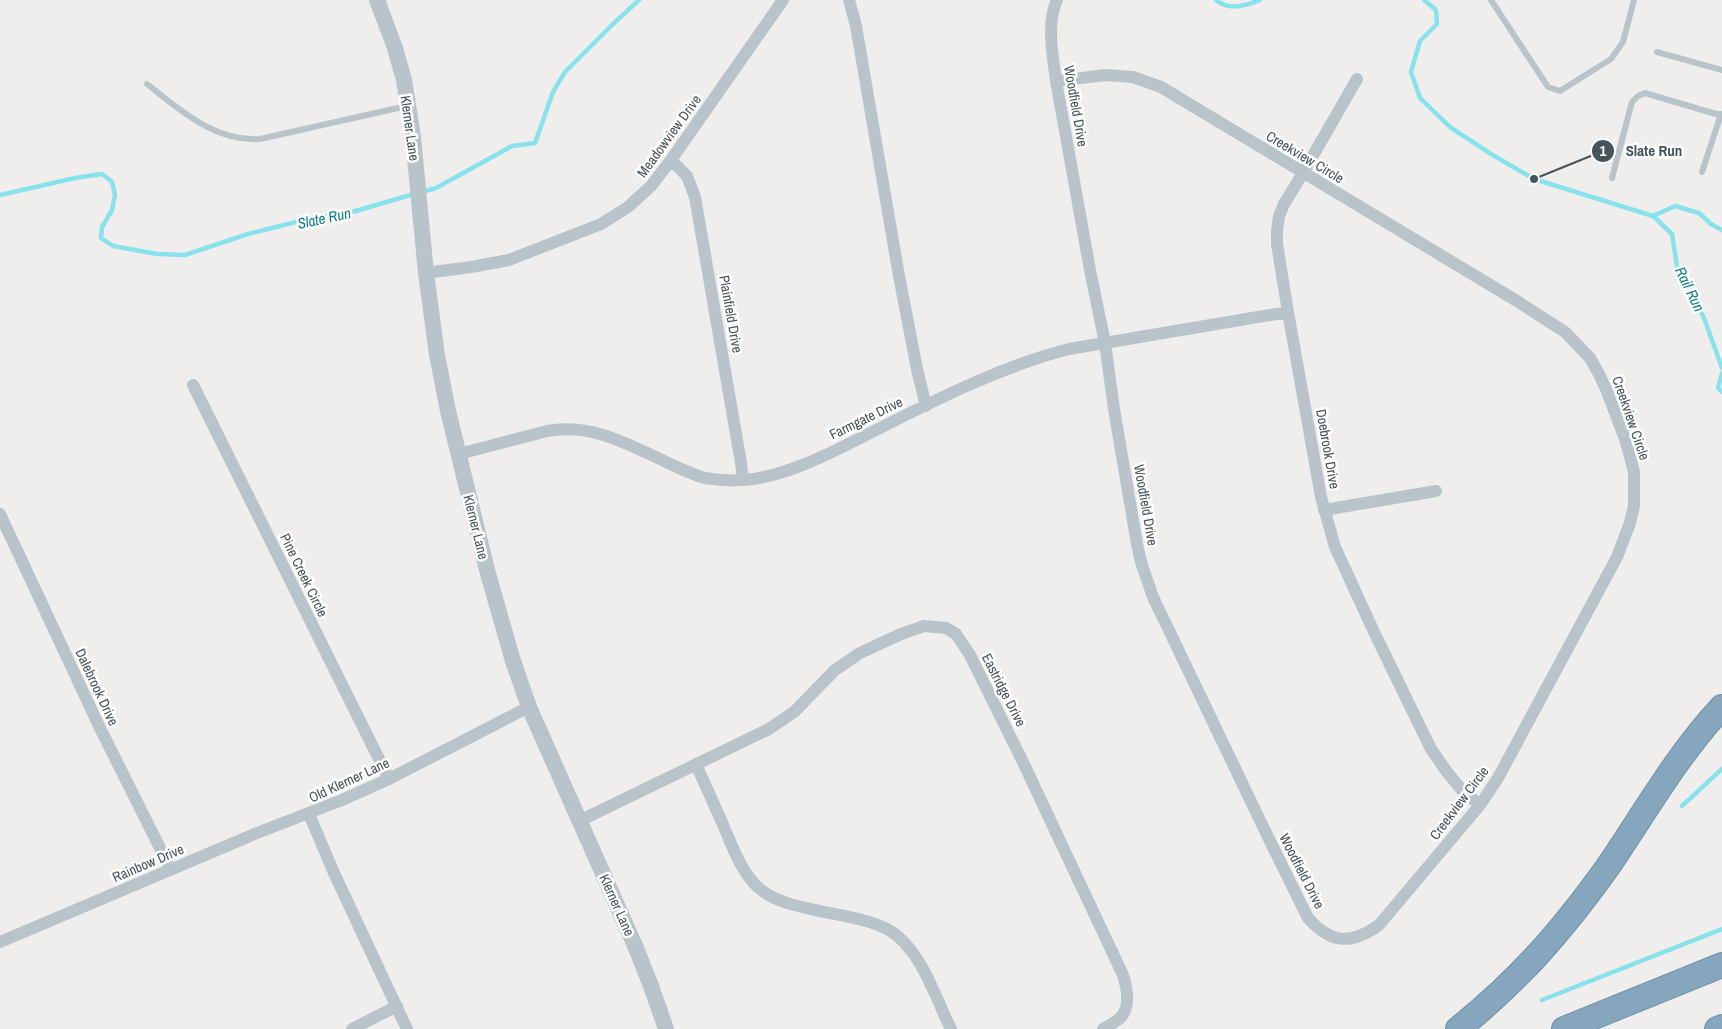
<svg xmlns="http://www.w3.org/2000/svg" width="1722" height="1029" viewBox="0 0 1722 1029" font-family="'Archivo Narrow',sans-serif">
	<style>
		.lines { fill: none; stroke-linecap: round; stroke-linejoin: round }
		.stream { stroke: #88e2eb; stroke-width: 4.5 }
		.motorway-casing { stroke: #7092a8; stroke-width: 26 }
		.service { stroke: #b8c4ca; stroke-width: 6 }
		.minor { stroke: #b8c4ca; stroke-width: 12 }
		.tertiary { stroke: #b8c4ca; stroke-width: 16 }
		.motorway { stroke: #85a6bc; stroke-width: 24 }
		.labels { text-anchor: middle; dominant-baseline: central; stroke-width: 5; stroke-linejoin: round; paint-order: stroke }
		.street-label { font-size: 14px; fill: #45535a; stroke: #fff }
		.water-label { font-size: 15px; font-style: italic; fill: #0e7d87; stroke: #fff }
		.leader { fill: none; stroke: #45535a; stroke-width: 2 }
		.callout-dot { fill: #45535a; stroke: #fff; stroke-width: 2 }
		.mark-label { font-size: 15px; text-anchor: middle; font-weight: bold; fill: #fff }
		.callout-label { font-size: 15px; text-anchor: middle; font-weight: bold; fill: #45535a; stroke: #fff; stroke-width: 5; stroke-linejoin: round; paint-order: stroke }
	</style>
	<rect width="100%" height="100%" fill="#f0eded"/>
	<g class="lines">
		<path class="stream" d="M1216 0C1229 11 1245 6 1260 0
			M1424 0 1436 10 1437 24 1420 41 1411 72 1420 98 1450 127 1491 154 1534 179 1653 216 1675 206 1699 213 1711 224 1722 230
			M422 192 436 188 512 146 535 143 553 92 565 72 613 24 639 0
			M0 195 75 178 102 174 112 182 115 195 112 210 102 227 101 238 113 246 157 254 185 255 248 234 304 220 352 212 414 194
			M1653 216 1672 234 1677 266 1704 318 1722 368
			M1722 373 1718 388 1722 392
			M1682 806 1722 769
			M1542 1000 1722 929"/>
		<g class="motorway-casing">
			<path id="motorway" d="M1458 1029C1519 980 1561 932 1607 868 1644 814 1677 755 1722 707
				M1564 1029 1722 965
				M1717 1029 1722 1027"/>
		</g>
		<path class="service" d="M1491 0 1548 87 1560 91 1611 59 1623 42 1634 0
			M1657 52 1722 70
			M147 84C180 110 215 142 260 139L407 106
			M1702 172 1721 114
			M1612 178 1632 102 1638 96 1645 93 1716 114H1722"/>
		<path class="minor" d="M849 0 856 26 899 276 917 369 926 406
			M1357 79 1303 173 1284 204 1279 216 1277 230V244L1288 312 1321 497 1335 547 1374 632 1431 749 1447 772 1461 789 1480 805
			M1056 81 1106 75 1133 77 1161 87 1517 301 1565 332 1590 358 1599 374 1606 389 1625 439 1634 472V506L1630 523 1617 557 1498 778 1480 805 1379 925C1351 945 1331 944 1308 918L1268 837 1153 597 1141 562 1137 544 1114 409 1105 343 1090 270 1056 81C1053 56 1046 24 1057 0
			M671 160 687 176 695 197 741 463 743 480
			M426 273 471 267 509 260 601 224 628 207 651 186 671 160 783 0
			M193 385 389 779
			M459 454 547 431C591 423 628 444 666 462 679 468 691 474 705 478 717 480 730 481 743 480 790 477 842 447 884 426 941 397 1006 365 1069 349L1288 312
			M1324 510 1436 491
			M0 514 99 726 171 870
			M696 764C705 785 715 806 724 827 733 848 742 874 760 889 777 903 802 907 824 912 845 916 871 920 889 930 921 949 935 997 951 1029
			M309 814 334 873 407 1029
			M579 821 769 729 794 712 835 670 860 653 901 634 924 626 946 628 956 634 970 655 1022 760 1123 975C1127 988 1131 1008 1120 1018 1116 1022 1108 1026 1103 1029
			M0 942 257 833 342 800 389 779 529 707
			M352 1029 397 1006"/>
		<path class="tertiary" d="M377 0 395 48 404 80 413 137 426 273 437 355 448 411 487 570 513 661 529 707 636 948 651 986 666 1029"/>
		<use href="#motorway" class="motorway"/>
	</g>
	<g class="labels">
		<g class="street-label">
			<text transform="translate(1076 106) rotate(80)">Woodfield Drive</text>
			<text transform="translate(410 128) rotate(82)">Klerner Lane</text>
			<text transform="translate(669 136) rotate(-54)">Meadowview Drive</text>
			<text transform="translate(1305 157) rotate(31)">Creekview Circle</text>
			<text transform="translate(731 314) rotate(80)">Plainfield Drive</text>
			<text transform="translate(866 418) rotate(-26)">Farmgate Drive</text>
			<text transform="translate(1631 418) rotate(71)">Creekview Circle</text>
			<text transform="translate(1328 449) rotate(80)">Doebrook Drive</text>
			<text transform="translate(1146 505) rotate(80)">Woodfield Drive</text>
			<text transform="translate(476 527) rotate(76)">Klerner Lane</text>
			<text transform="translate(304 575) rotate(64)">Pine Creek Circle</text>
			<text transform="translate(97 687) rotate(65)">Dalebrook Drive</text>
			<text transform="translate(1004 690) rotate(63)">Eastridge Drive</text>
			<text transform="translate(349 780) rotate(-25)">Old Klerner Lane</text>
			<text transform="translate(1459 803) rotate(-53)">Creekview Circle</text>
			<text transform="translate(148 863) rotate(-23)">Rainbow Drive</text>
			<text transform="translate(1302 871) rotate(63)">Woodfield Drive</text>
			<text transform="translate(617 905) rotate(66)">Klerner Lane</text>
		</g>
		<g class="water-label">
			<text transform="translate(324 218) rotate(-12)">Slate Run</text>
			<text transform="translate(1690 289) rotate(64)">Rail Run</text>
		</g>
	</g>
	<path class="leader" d="M1534 179L1603 151"/>
	<g class="callout-dot">
		<circle cx="1534" cy="179" r="5"/>
		<circle cx="1603" cy="151" r="12"/>
	</g>
	<g class="mark-label">
		<text x="1603" y="156">1</text>
	</g>
	<g class="callout-label">
		<text x="1654" y="156">Slate Run</text>
	</g>
</svg>
